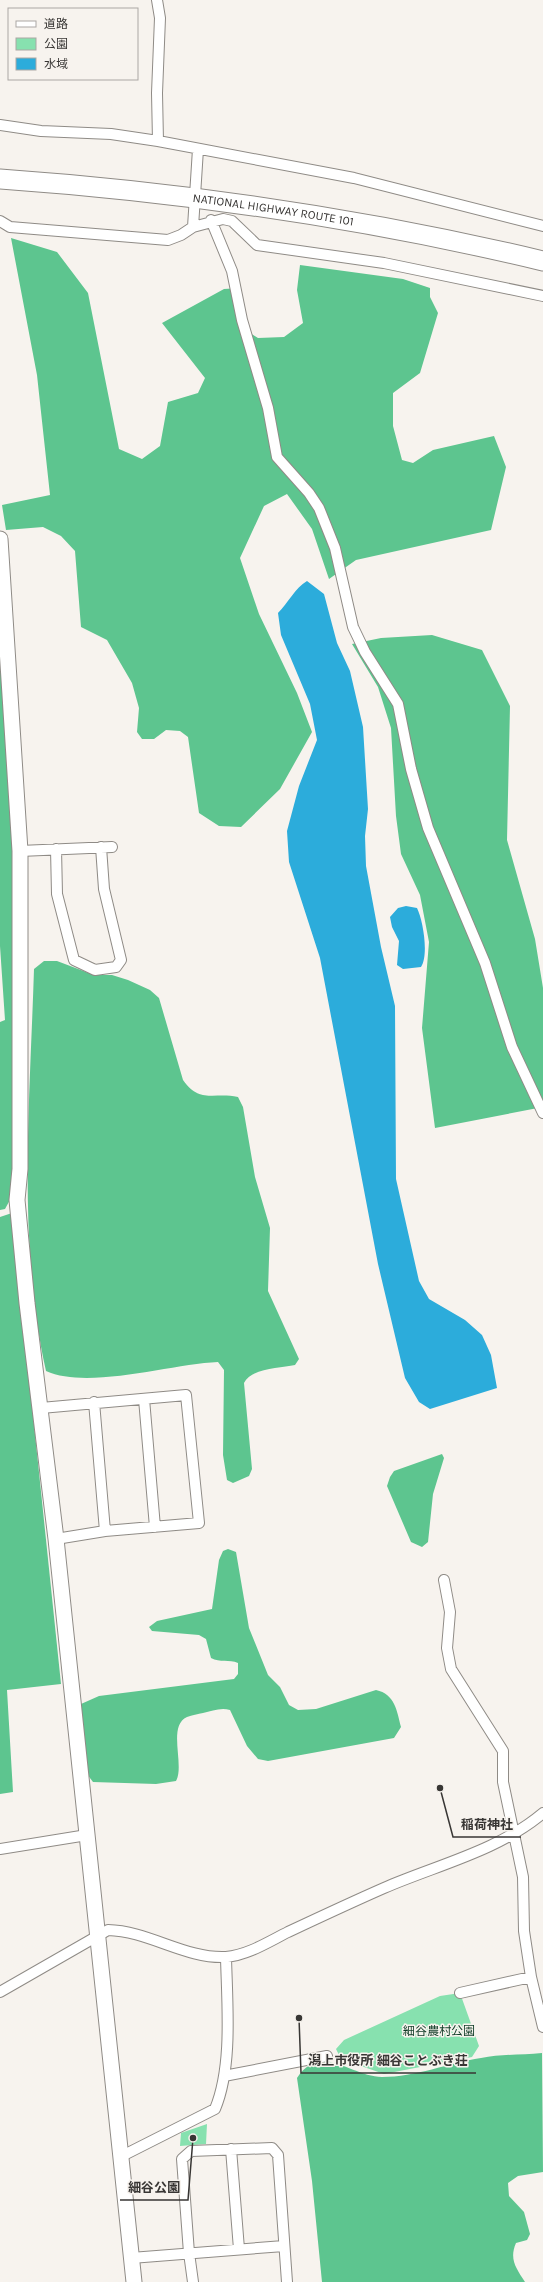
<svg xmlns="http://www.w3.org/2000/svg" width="543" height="2282" viewBox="0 0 543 2282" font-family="Karla,'Noto Sans JP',sans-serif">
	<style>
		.green { fill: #87e1af }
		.forest { fill: #5dc58f }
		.water { fill: #2cacdb }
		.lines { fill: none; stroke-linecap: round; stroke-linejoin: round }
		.street-casing { stroke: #8f8b86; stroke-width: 12 }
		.secondary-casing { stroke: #8f8b86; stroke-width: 17 }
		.highway-casing { stroke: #8f8b86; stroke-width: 21 }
		.street { stroke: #fff; stroke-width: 10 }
		.secondary { stroke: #fff; stroke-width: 15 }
		.highway { stroke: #fff; stroke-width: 19 }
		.labels { text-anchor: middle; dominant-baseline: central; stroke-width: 3; stroke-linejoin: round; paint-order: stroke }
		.street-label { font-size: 12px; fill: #383634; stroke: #f7f3ee }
		.park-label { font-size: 12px; fill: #0e3b25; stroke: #f7f3ee }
		.leader { fill: none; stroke: #383634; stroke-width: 1.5 }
		.callout-dot { fill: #383634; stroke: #f7f3ee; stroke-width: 1.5 }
		.callout-label { font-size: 13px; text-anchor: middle; font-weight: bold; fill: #383634; stroke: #f7f3ee; stroke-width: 3; stroke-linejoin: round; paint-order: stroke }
	</style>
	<rect width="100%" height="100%" fill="#f7f3ee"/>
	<path class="green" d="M460 1993 479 2046 472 2057 384 2074 341 2059 336 2049 344 2040 440 1996Z
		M207 2124 206 2144 180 2146 181 2133Z"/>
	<path class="forest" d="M11 238 57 252 88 293 119 449 142 459 160 446 168 402 198 393 205 378 162 323 224 289 240 288 250 333 258 338 284 337 303 323 297 290 300 265 403 279 430 288V297L438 313 420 373 393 393V426L402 460 413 463 433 450 494 436 506 467 491 530 356 560 329 579 312 529 287 494 264 506 240 558 259 614 297 693 312 732 280 789 241 827 219 826 199 813 188 737 180 731 166 730 154 739H142L137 732 139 708 132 683 107 640 81 627 75 551 61 536 43 527 6 530 2 505 50 495 37 375Z
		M432 635 482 650 510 706 507 840 535 939 543 988V1107L435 1128 422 1028 429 942 420 895 401 854 396 816 391 728 378 687 352 644 381 638Z
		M0 640 16 845 15 1165 11 1198 5 1209 0 1210V1022L5 1020 0 946Z
		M44 961H57L94 975H112L128 980 150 990 159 998 183 1080C200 1104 214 1092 238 1097L243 1107 255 1177 270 1228 268 1291 299 1359 295 1365C280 1368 251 1368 244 1383L252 1469 249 1476 233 1483 227 1480 223 1455 224 1370 218 1362C171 1364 88 1390 46 1371 17 1242 30 1101 34 969Z
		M12 1213 61 1684 7 1690 13 1792 0 1794V1217Z
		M442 1454 444 1458 433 1494 428 1542 422 1547 411 1542 387 1486 390 1477 394 1471Z
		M228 1549 236 1552 249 1628 268 1675 280 1687 289 1705 298 1710 316 1709 376 1690C395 1694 397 1711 401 1727L394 1738 268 1761 258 1759 247 1746 230 1710C221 1707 212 1711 203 1713 198 1714 192 1715 187 1717 167 1726 185 1765 176 1781L156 1784 93 1782 87 1774 81 1704 99 1696 234 1679 238 1674V1663C229 1659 220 1663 211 1658L206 1639 199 1635 152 1631 149 1627 157 1621 212 1609 219 1560 223 1551Z
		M542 2053 543 2172 518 2176 508 2183 509 2196 524 2212 530 2234 527 2240 516 2243C509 2259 516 2268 525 2282H322L312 2181 297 2078C320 2042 353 2077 382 2077 416 2077 448 2063 481 2058 501 2054 522 2055 542 2053Z"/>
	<path class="water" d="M307 581 324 594 337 643 350 671 363 727 368 809 365 836 366 866 381 947 395 1006 396 1179 419 1281 429 1299 465 1320 482 1335 491 1355 497 1388 430 1409 419 1402 405 1378 378 1264 320 958 289 862 287 831 299 786 317 740 310 704 281 635 278 613C288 603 295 588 307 581Z
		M406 906 417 908C423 920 429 955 421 967L403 969 397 965 399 941 392 927 390 917 398 908Z"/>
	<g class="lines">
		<g class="street-casing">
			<path id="street" d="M157 0 160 18 157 93 158 141
				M0 125 41 131 111 134 158 141 354 178 543 226
				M211 220 232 271 242 320 268 408 277 457 309 493 319 508 335 548 353 627 365 652 398 704 411 769 428 828 485 963 512 1047 543 1113
				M0 221 10 227 168 240 181 235 193 227 223 219 232 221 257 245 384 263 543 296
				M193 227 198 149
				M56 849 57 894 74 960 95 970 116 967 121 960 104 889 101 847
				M20 851 112 847
				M144 1399 155 1527
				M94 1402 105 1531
				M41 1408 186 1395 199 1523 105 1531 56 1539
				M444 1580 450 1612 447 1648 451 1669 503 1751V1782L523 1877 524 1931 531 1977 543 2027
				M0 1849 87 1835
				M0 1992 108 1930C149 1931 185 1959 226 1957 248 1955 268 1942 288 1932 320 1917 352 1902 384 1888 437 1865 498 1851 543 1813
				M460 1993 531 1977
				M224 2076 327 2056
				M231 2149 239 2249
				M122 2156 215 2109C233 2066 227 2003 226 1957
				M131 2258 284 2246
				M193 2282 189 2253 182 2159 191 2151 272 2148 278 2155 287 2282"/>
		</g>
		<g class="secondary-casing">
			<path id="secondary" d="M0 539 20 851V1169L17 1200 27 1303 56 1539 134 2282"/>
		</g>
		<g class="highway-casing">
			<g id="highway">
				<path id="s1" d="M0 179C183 192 364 218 543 261"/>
			</g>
		</g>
		<use href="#street" class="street"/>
		<use href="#secondary" class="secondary"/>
		<use href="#highway" class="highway"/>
	</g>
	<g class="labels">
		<g class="street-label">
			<text stroke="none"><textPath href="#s1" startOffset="275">NATIONAL HIGHWAY ROUTE 101</textPath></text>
		</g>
		<g class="park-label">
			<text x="439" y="2031">細谷農村公園</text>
		</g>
	</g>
	<path class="leader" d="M440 1788L453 1837H521M299 2018L301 2073H476M193 2138L188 2200H120"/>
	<g class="callout-dot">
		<circle cx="440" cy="1788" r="4"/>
		<circle cx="299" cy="2018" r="4"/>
		<circle cx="193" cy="2138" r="4"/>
	</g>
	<g class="callout-label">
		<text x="487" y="1829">稲荷神社</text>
		<text x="388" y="2065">潟上市役所 細谷ことぶき荘</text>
		<text x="154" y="2192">細谷公園</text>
	</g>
	<rect x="8" y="8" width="130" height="72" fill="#f7f3ee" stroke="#aba7a4"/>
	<rect x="16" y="21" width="20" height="6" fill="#ffffff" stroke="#aba7a4"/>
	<text x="44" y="28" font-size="12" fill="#383634">道路</text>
	<rect x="16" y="38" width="20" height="12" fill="#87e1af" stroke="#aba7a4"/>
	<text x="44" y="48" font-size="12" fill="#383634">公園</text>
	<rect x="16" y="58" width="20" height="12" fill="#2cacdb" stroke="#aba7a4"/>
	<text x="44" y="68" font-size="12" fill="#383634">水域</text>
</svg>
